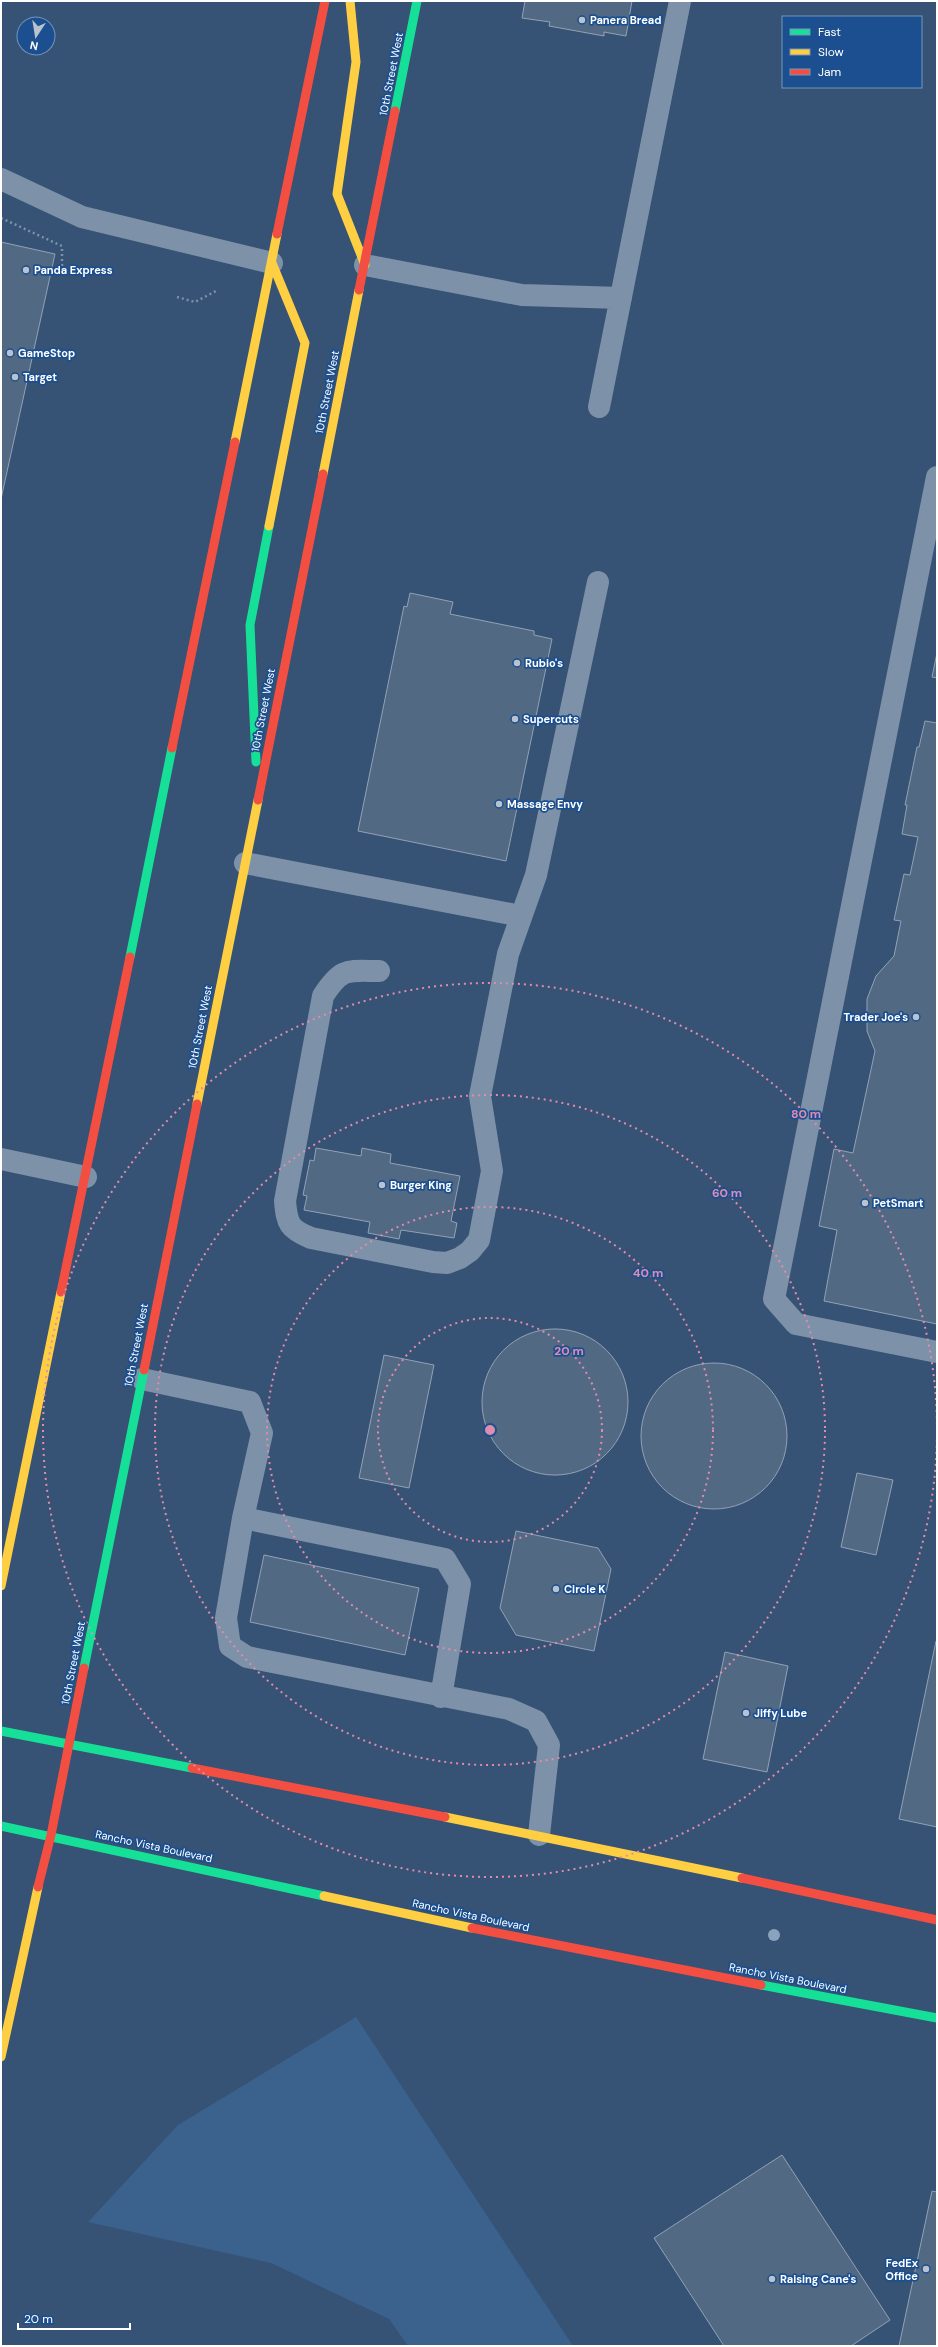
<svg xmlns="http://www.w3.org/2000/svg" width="938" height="2347" viewBox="0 0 938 2347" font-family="'DM Sans',sans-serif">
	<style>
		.water { fill: #3b618d }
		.building { fill: #526984; stroke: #92a2b6 }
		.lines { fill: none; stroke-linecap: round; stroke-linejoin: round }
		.path { stroke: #7d92a8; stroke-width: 2.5; stroke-dasharray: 2 3; stroke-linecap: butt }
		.lane { stroke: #7d92a8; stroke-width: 22 }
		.fast { stroke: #16e098; stroke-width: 9 }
		.slow { stroke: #ffcf43; stroke-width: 9 }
		.jam { stroke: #f24e42; stroke-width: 9 }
		.tree { fill: #8aa2be }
		.ring { fill: none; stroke: #e08cad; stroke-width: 2; stroke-dasharray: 2 4 }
		.poi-dot { fill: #b9c2ce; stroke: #1b4f8f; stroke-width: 1.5 }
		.labels { text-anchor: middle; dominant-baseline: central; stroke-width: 3.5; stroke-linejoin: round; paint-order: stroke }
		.poi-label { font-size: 11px; font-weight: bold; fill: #fff; stroke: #1b4f8f; text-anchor: start }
		.street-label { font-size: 11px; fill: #fff; stroke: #1b4f8f }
		.centre { fill: #e08cad; stroke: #1b4f8f; stroke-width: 2 }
		.ring-label { font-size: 12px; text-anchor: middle; font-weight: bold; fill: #e08cad; stroke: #1b4f8f; stroke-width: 3.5; stroke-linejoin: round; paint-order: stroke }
	</style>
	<rect width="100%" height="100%" fill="#365274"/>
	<path class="water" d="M356 2017 573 2346H408L389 2319 271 2263 88 2222 178 2125Z"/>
	<path class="building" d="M525 1H632L626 36 604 32V36L549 26 550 22 522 18Z
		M1 242 55 254 1 499Z
		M410 593 453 602 450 614 534 631V635L552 639 506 861 358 831 404 606 407 607Z
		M937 653V678L932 677Z
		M925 721 937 723V1324L824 1301 837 1230 819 1226 834 1149 853 1153 875 1051 867 1031V999L876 976 894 956 901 921 894 920 904 874 910 875 918 837 902 834 907 805H905L917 747H919Z
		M316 1148 361 1156 362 1148 391 1154 390 1163 460 1176 451 1221 457 1223 454 1238 401 1230 399 1239 368 1233 370 1222 304 1210 307 1196 303 1195 310 1160 314 1161Z
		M482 1402a73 73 0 1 1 146 0a73 73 0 1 1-146 0Z
		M384 1355 434 1365 409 1488 359 1478Z
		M641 1436a73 73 0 1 1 146 0a73 73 0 1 1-146 0Z
		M857 1473 893 1480 876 1555 841 1547Z
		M516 1531 598 1548 611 1569 594 1651 516 1635 500 1608Z
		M264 1555 419 1588 405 1655 250 1622Z
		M936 1641H937V1827L899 1819Z
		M725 1652 788 1666 767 1772 703 1759Z
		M782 2155 890 2320 851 2346H724L654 2238Z
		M932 2191 937 2192V2346H899Z"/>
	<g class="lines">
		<path class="path" d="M1 218 62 246V271
			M177 297 195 302 216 291"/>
		<path class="lane" d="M1 179 82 217 272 263
			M365 265 522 295 621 298
			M599 407 680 1
			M937 477 774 1299 796 1324 937 1352
			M245 863 521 916
			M379 971C347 971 342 967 323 996L285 1201C287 1224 289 1229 311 1238L433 1262 447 1263 460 1258 470 1251 479 1240 492 1171 480 1096 508 954 536 875 598 582
			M1 1159 86 1177
			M142 1379 250 1402 262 1433 243 1518 226 1618 230 1646 247 1657 509 1709 536 1721 549 1745 539 1835
			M243 1518 445 1559 460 1584 441 1697"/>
		<path class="fast" d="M395 111 417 1
			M256 762 250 625 269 526
			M130 957 172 748
			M84 1668 144 1370
			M1 1731 192 1768
			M1 1826 324 1896
			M761 1985 937 2018"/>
		<path class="slow" d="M350 1 356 62 337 194 365 265
			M235 442 277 234
			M323 474 359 290
			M269 526 305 343 272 263
			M197 1104 258 800
			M1 1586 61 1292
			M445 1817 742 1878
			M324 1896 472 1928
			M1 2057 38 1887"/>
		<path class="jam" d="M277 234 325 1
			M359 290 395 111
			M172 748 235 442
			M258 800 323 474
			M61 1292 130 957
			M144 1370 197 1104
			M192 1768 445 1817
			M742 1878 937 1920
			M38 1887 51 1835 84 1668
			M472 1928 761 1985"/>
	</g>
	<circle class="tree" cx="774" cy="1935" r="6"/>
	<g class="ring">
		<circle cx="490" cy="1430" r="112"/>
		<circle cx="490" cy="1430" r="223"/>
		<circle cx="490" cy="1430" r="335"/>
		<path d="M937 1434A447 447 0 1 1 937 1426"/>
	</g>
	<g class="poi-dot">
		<circle cx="582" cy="20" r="4"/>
		<circle cx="26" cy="270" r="4"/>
		<circle cx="10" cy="353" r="4"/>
		<circle cx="15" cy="377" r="4"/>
		<circle cx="517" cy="663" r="4"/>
		<circle cx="515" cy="719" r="4"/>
		<circle cx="499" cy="804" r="4"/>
		<circle cx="916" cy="1017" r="4"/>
		<circle cx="382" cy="1185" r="4"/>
		<circle cx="865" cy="1203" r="4"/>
		<circle cx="556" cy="1589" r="4"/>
		<circle cx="746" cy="1713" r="4"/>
		<circle cx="926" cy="2269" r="4"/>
		<circle cx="772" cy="2279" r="4"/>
	</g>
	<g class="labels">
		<g class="poi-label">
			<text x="590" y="20">Panera Bread</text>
			<text x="34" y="270">Panda Express</text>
			<text x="18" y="353">GameStop</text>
			<text x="23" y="377">Target</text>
			<text x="525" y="663">Rubio's</text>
			<text x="523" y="719">Supercuts</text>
			<text x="507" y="804">Massage Envy</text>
			<text x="908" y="1017" text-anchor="end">Trader Joe's</text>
			<text x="390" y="1185">Burger King</text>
			<text x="873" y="1203">PetSmart</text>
			<text x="564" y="1589">Circle K</text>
			<text x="754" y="1713">Jiffy Lube</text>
			<text x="918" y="2263" text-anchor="end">FedEx<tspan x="918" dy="13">Office</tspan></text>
			<text x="780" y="2279">Raising Cane's</text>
		</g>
		<g class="street-label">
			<text transform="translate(391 74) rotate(-79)">10th Street West</text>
			<text transform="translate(327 392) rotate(-79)">10th Street West</text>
			<text transform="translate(263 710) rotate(-79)">10th Street West</text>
			<text transform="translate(200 1027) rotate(-79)">10th Street West</text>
			<text transform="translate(136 1345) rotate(-79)">10th Street West</text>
			<text transform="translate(73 1663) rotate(-79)">10th Street West</text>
			<text transform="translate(154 1846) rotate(12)">Rancho Vista Boulevard</text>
			<text transform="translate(471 1915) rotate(12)">Rancho Vista Boulevard</text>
			<text transform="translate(788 1978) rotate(11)">Rancho Vista Boulevard</text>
		</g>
	</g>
	<circle cx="490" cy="1430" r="6" class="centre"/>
	<g class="ring-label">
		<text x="806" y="1118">80 m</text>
		<text x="727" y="1197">60 m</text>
		<text x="648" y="1277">40 m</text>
		<text x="569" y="1355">20 m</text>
	</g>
	<rect width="938" height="2347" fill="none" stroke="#ffffff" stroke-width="4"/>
	<rect x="782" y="16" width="140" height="72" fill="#1b4f8f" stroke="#7695bc"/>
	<rect x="790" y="29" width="20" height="6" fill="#16e098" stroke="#7695bc"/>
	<text x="818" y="36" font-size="12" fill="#ffffff">Fast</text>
	<rect x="790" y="49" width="20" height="6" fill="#ffcf43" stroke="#7695bc"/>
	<text x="818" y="56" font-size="12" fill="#ffffff">Slow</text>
	<rect x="790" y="69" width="20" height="6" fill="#f24e42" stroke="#7695bc"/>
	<text x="818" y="76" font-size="12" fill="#ffffff">Jam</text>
	<g transform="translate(36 36) rotate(192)"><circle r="19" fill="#1b4f8f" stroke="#7695bc"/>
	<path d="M0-3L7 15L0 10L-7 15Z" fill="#b9c2ce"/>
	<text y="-6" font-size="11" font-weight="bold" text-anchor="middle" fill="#ffffff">N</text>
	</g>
	<path d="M18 2323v6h112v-6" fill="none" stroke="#ffffff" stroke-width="2"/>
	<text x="24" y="2323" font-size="12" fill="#ffffff" stroke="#1b4f8f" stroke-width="3" paint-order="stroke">20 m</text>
</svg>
